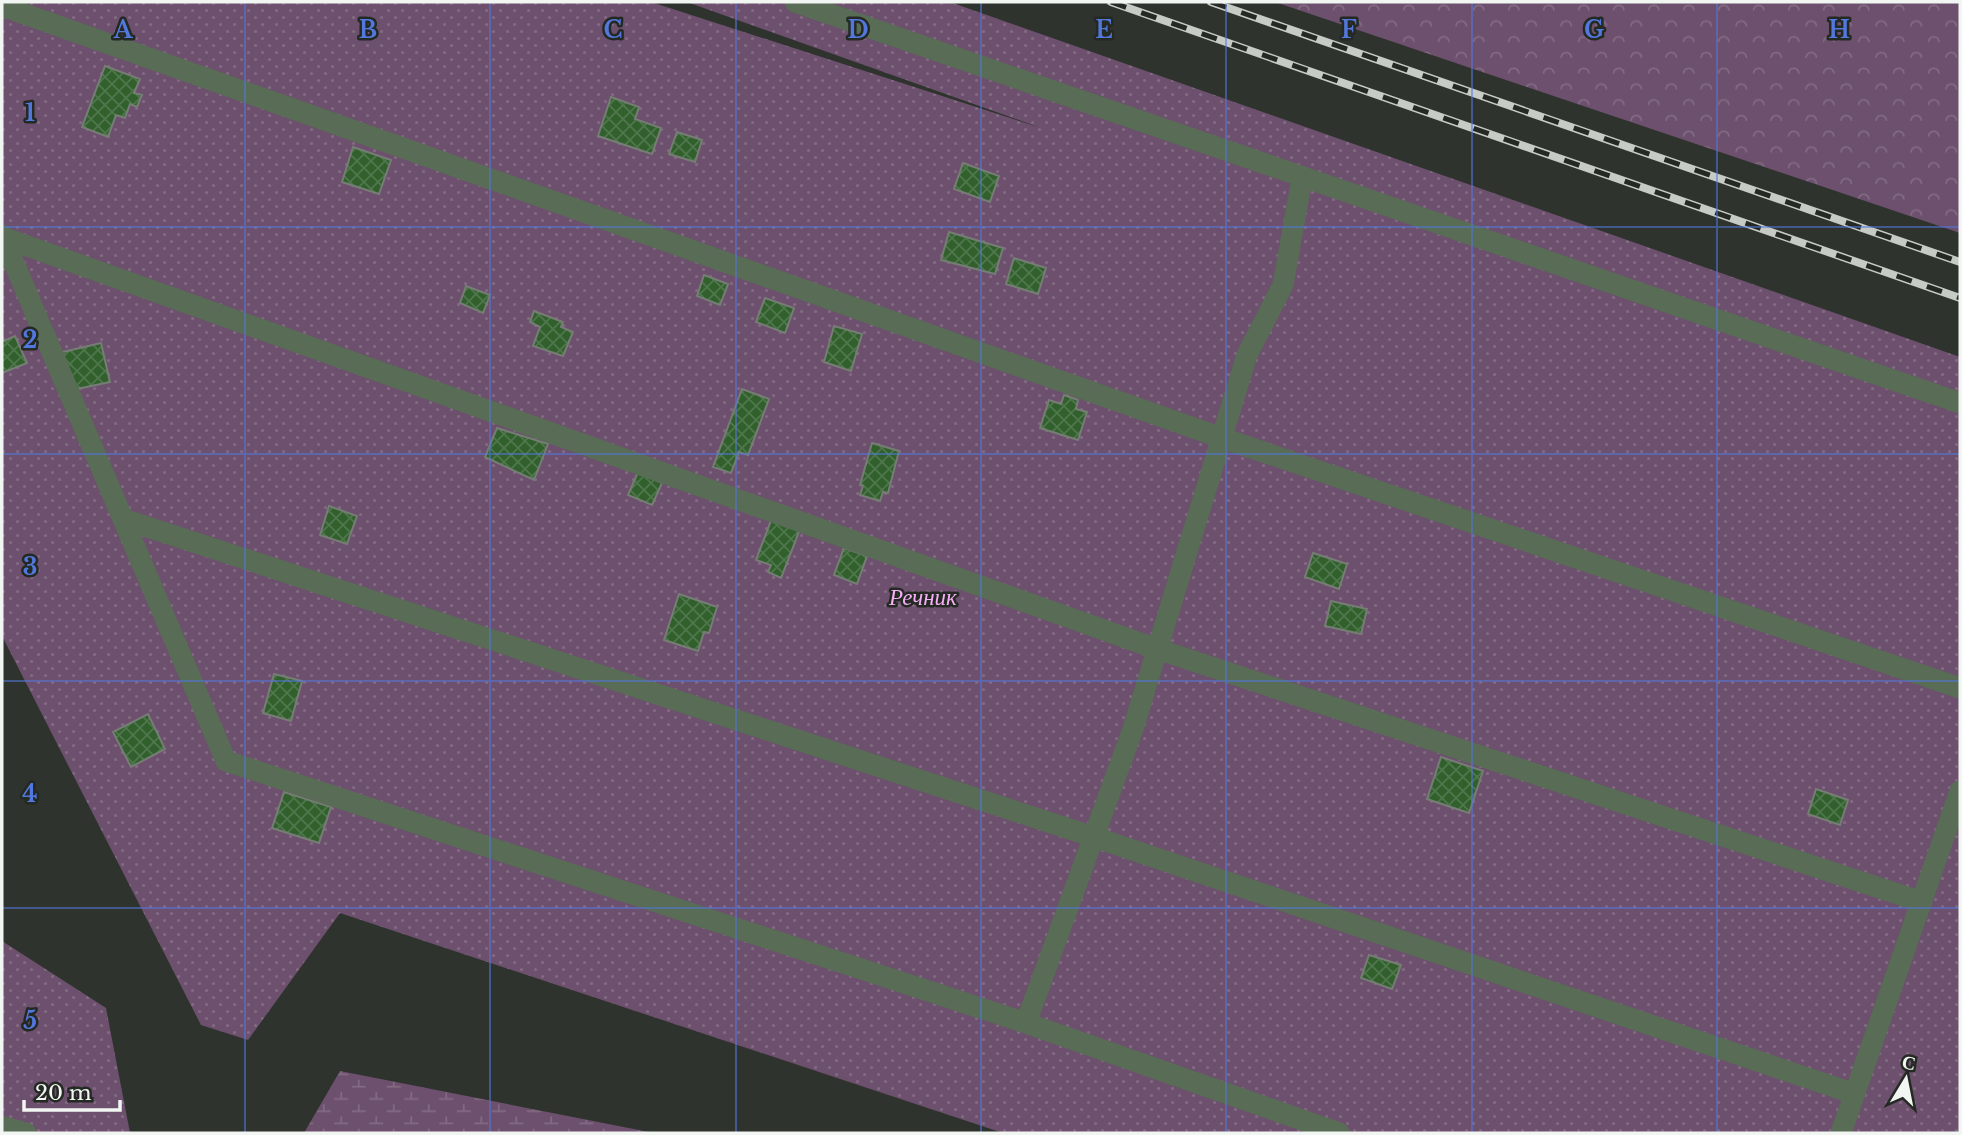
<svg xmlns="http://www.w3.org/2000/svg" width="1962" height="1135" viewBox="0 0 1962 1135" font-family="'Libre Baskerville',serif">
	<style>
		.grass { fill: url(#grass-dots) }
		.forest { fill: url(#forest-crowns) }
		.wetland { fill: url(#wetland-marsh) }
		.building { fill: url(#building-cross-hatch); stroke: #767d75; stroke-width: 2 }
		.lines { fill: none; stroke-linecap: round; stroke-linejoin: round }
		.minor { stroke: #586c56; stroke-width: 21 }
		.rail-casing { stroke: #c7cbc6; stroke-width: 8 }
		.rail { stroke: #242923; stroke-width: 5; stroke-dasharray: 16; stroke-linecap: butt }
		.grid { fill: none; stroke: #5278de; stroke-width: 2; stroke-opacity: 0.55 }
		.labels { text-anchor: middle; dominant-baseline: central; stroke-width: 5; stroke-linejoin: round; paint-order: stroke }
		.park-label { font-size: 23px; font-style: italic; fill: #f6aff6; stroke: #242923 }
		.grid-label { font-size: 23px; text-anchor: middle; font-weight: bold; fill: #5278de; stroke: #242923; stroke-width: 5; stroke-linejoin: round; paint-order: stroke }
	</style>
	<defs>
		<pattern id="grass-dots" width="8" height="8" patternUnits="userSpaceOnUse" patternTransform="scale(1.75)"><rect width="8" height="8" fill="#6d506d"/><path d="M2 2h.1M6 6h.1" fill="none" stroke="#826a82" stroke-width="1.8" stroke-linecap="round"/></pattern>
		<pattern id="forest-crowns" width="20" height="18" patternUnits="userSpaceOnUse" patternTransform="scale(1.75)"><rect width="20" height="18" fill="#6d506d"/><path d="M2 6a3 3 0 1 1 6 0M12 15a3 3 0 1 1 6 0" fill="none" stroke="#826a82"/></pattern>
		<pattern id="wetland-marsh" width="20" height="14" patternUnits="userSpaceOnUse" patternTransform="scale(1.75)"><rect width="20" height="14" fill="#6d506d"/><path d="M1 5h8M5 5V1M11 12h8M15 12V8" fill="none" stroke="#826a82"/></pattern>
		<pattern id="building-cross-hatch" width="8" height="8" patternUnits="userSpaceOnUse" patternTransform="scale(1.75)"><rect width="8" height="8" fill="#31602d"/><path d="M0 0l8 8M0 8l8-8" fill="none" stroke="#4f774c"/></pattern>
	</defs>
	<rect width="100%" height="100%" fill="#2e332d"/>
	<path class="grass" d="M2 2H651L1041 128 687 2H950L1960 357V1133H1003L340 913 248 1040 201 1025 2 636Z
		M2 941 106 1008 130 1133H2Z"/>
	<path class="forest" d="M1275 2H1960V233Z"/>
	<path class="wetland" d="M340 1071 654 1133H304Z"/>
	<path class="building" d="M105 66 140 79 134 93 142 95 137 107 130 104 125 118 116 115 108 137 82 127Z
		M611 97 639 107 635 119 661 128 652 154 598 136Z
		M677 132 702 140 695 162 669 154Z
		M353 147 391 160 379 194 342 182Z
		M963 163 999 176 990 202 954 189Z
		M949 232 1003 248 995 274 941 260Z
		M1014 258 1046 268 1038 294 1006 284Z
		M704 275 728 284 720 305 697 296Z
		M466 286 490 295 483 313 460 303Z
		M765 298 794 308 785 333 756 322Z
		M534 311 563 322 561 327 573 332 563 356 533 346 540 327 530 322Z
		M834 326 862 334 851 371 824 362Z
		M2 335 4 341 15 336 27 363 2 373Z
		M101 343 110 382 72 390 63 352Z
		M742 389 769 399 748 455 739 452 731 473 713 467Z
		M1064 395 1078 400 1076 409 1087 412 1078 440 1040 428 1049 400 1061 404Z
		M497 428 548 444 534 480 485 457Z
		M872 443 899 451 888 493 883 492 880 501 860 495 863 486 860 485Z
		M638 472 662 483 652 505 628 495Z
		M329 506 357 516 347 544 320 535Z
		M772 518 800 529 781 578 768 572 771 565 756 560Z
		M844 548 867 556 857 584 834 575Z
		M1313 553 1347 564 1339 589 1305 577Z
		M679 594 717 607 709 633 704 632 698 651 664 640Z
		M1331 601 1367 609 1361 634 1325 626Z
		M274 674 302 681 291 721 263 713Z
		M148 714 165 749 131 767 113 732Z
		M1441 757 1483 771 1469 813 1427 799Z
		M1816 789 1848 800 1840 825 1808 814Z
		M284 792 331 807 319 843 272 828Z
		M1369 955 1401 965 1392 989 1361 978Z"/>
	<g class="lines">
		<path class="minor" d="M795 2 1960 403
			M2 6 1222 438 1960 688
			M2 235 226 761 1026 1023 1339 1133
			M2 237 1157 649 1922 902
			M123 519 1094 837 1855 1094
			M1026 1023 1133 729 1247 355 1283 285 1302 178
			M2 1126 26 1133
			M1841 1133 1960 791"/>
		<g class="rail-casing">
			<path id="rail" d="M1111 2 1960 298
				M1211 2 1960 262"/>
		</g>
		<use href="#rail" class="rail"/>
	</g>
	<path class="grid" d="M245 2V1133M490 2V1133M736 2V1133M981 2V1133M1226 2V1133M1472 2V1133M1717 2V1133M2 227H1960M2 454H1960M2 681H1960M2 908H1960"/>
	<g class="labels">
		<g class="park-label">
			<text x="923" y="597">Речник</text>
		</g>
	</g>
	<g class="grid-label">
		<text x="123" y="38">A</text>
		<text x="368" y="38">B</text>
		<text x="613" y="38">C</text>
		<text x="858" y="38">D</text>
		<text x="1104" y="38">E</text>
		<text x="1349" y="38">F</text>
		<text x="1594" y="38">G</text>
		<text x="1839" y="38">H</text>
		<text x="30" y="121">1</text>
		<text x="30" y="348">2</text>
		<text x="30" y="575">3</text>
		<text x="30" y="802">4</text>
		<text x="30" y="1029">5</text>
	</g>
	<rect width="1962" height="1135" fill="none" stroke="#f2f6f2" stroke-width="7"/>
	<g transform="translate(1906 1079) rotate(10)" stroke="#242923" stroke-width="5" paint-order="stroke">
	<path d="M0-5L12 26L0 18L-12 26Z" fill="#f2f6f2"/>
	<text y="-10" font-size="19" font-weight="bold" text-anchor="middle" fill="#f2f6f2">С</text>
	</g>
	<path d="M24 1100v10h96v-10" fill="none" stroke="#f2f6f2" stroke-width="3.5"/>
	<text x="35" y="1100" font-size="21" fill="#f2f6f2" stroke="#242923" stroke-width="5" paint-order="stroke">20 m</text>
</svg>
